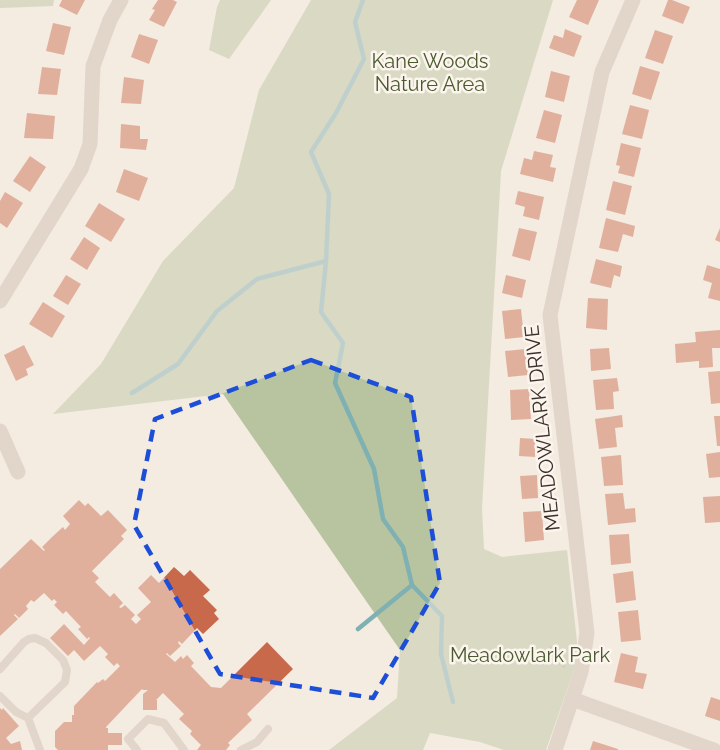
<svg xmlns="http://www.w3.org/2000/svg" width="720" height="750" viewBox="0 0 720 750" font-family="Raleway,sans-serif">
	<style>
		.green { fill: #b8c4a0 }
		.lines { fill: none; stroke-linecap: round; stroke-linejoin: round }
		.stream { stroke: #7fb0b2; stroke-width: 4.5 }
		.building { fill: #c8694b }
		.path { stroke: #b9a596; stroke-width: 2; stroke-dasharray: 3 3; stroke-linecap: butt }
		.service { stroke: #cdbbac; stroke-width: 8 }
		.minor { stroke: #cdbbac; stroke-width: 15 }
		.marked { fill: none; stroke: #1d4ed8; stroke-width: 4.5; stroke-dasharray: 12 8; stroke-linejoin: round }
		.labels { text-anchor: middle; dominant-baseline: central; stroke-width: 5; stroke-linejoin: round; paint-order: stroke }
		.park-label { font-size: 20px; fill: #4a5a2e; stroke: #fbf5ee }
		.street-label { font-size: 20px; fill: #3b302b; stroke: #fbf5ee }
	</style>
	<rect width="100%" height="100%" fill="#f4ebe1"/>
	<path class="green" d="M0 0H54L53 6 0 8Z
		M220 0H271L229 59 209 50 217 7Z
		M311 0H553L501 171 482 509 484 549 502 557 567 550 577 642 575 667 546 750H504L480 742 430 733 423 750H329L397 698 400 650 223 394 53 414 101 364 163 261 234 188 259 90Z"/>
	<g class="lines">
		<path class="stream" d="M363 0 355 22 364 59 336 113 311 152 329 194 326 261 321 312 343 343 335 383 374 469 383 519 403 547 412 585 442 616 441 654 453 702
			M132 393 178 364 217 311 257 279 326 261
			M358 629 412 585"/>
	</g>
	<path class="building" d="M62 0H85L77 15 59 6Z
		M158 0H173L177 2 164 27 149 20 155 10 152 9Z
		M577 0H599L588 25 569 17Z
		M668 0H672L690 7 683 24 662 16Z
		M53 23 71 27 64 55 46 51Z
		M565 29 582 36 574 57 549 48 554 35 563 38Z
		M655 30 673 36 663 64 645 58Z
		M139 34 158 40 149 64 131 57Z
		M640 66 660 72 651 100 632 94Z
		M42 67 61 69 57 95 38 94Z
		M551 71 570 76 564 102 545 97Z
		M124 77 144 80 141 104 121 103Z
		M630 105 649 110 642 139 622 134Z
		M544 110 562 115 555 143 536 138Z
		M27 113 55 116 53 139 24 138Z
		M121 124 140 126V139H148L146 150 120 148Z
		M621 143 641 148 634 177 618 173 620 166 616 165Z
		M534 151 553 155 550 167 556 168 553 182 520 174 524 158 532 160Z
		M30 156 46 167 30 192 13 181Z
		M124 169 148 178 139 201 116 192Z
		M613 181 632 186 625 215 606 210Z
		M518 191 544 197 539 220 523 216 525 207 515 204Z
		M5 192 23 203 7 228 0 223V201Z
		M99 203 125 219 111 242 85 226Z
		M606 218 635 226 633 237 623 234 618 252 599 248Z
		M519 228 537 232 530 261 512 256Z
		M720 228V242L715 240Z
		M84 237 100 248 87 270 70 259Z
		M596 259 622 266 620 277 614 275 611 288 590 283Z
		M707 265 720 269V301L708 298 712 283 703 280Z
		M66 275 81 284 68 305 53 296Z
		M506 275 526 280 522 298 502 293Z
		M588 298 608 299 607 330 586 328Z
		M43 302 65 316 52 338 29 324Z
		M521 309 524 337 505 339 502 311Z
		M720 330V348H712L713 367 699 368V361L676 363 675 344 696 342 695 332Z
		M24 345 34 365 26 369 28 375 16 381 4 355Z
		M609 348 611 369 591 371 590 349Z
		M525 349 528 375 508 377 505 351Z
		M720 371V403L711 404 708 372Z
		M617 378 619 391 613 392 614 409 596 410 593 380Z
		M529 389 531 419 511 420 510 390Z
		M622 415 623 427 615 428 617 447 599 449 595 419Z
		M714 416H720V446H717Z
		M520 438 535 439V457L519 456Z
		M720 452V477L709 478 706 454Z
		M621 455 623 485 604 486 601 457Z
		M537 475 538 498 522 499 520 476Z
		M623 493 625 509 635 508 636 522 608 525 605 494Z
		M720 496V522L705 523 703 497Z
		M79 500 85 506 88 503 101 516 108 510 127 530 121 536 124 539 92 571 99 578 95 582 110 597 114 593 123 603 119 607 121 608 125 605 135 615 131 619 136 624 141 619 137 615 151 602 138 588 151 575 159 583 174 567 184 576 190 570 210 590 203 596 217 610 214 613 219 619 203 634 197 628 182 644 179 641 178 643 181 646 170 656 167 653 166 654 175 662 181 656 183 659 187 655 194 663 191 666 211 687 221 688 267 642 293 669 247 714 252 720 228 743 230 745 226 750H197L201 745 190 734 192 731 179 719 184 714 163 693 156 700H157V710H143V694L148 690H143L142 689 106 727V728H108V733H122V745H108V750H58L55 747V731L64 722H72V715H74V706L97 682 98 683 103 679 105 681 120 666 117 663 114 666 105 657 108 654 100 646 84 661 74 650 68 656 50 638 64 624 84 645 90 638 89 637 87 639 78 629 81 627 66 611 63 614 54 605 57 602 54 599 52 601 44 593 34 602 31 600 26 606 28 609 19 618 15 614 14 615 18 619 0 636V569L31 539 44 551 45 550 42 547 52 537 63 527 65 530 70 524 63 516Z
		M542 511 544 540 525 542 523 512Z
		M629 534 631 563 611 565 609 535Z
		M633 571 636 600 616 603 613 574Z
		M638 610 641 640 621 642 618 612Z
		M621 653 638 657 635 672 647 674 643 689 614 682Z
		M711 697 720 700V721L705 716Z
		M0 708 2 710 3 708 19 726 6 738 11 744 20 741 22 750H0Z
		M593 741 618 749V750H590Z"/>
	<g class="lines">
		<path class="path" d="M550 646 560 665 568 668"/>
		<path class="service" d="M0 669 24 642 29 639 35 638 46 643 63 660 67 670 65 682 28 718
			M0 696 16 712 28 718 40 750
			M137 750 128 739 148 719 164 723 184 750
			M241 750 257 742 268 729"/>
		<path class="minor" d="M0 301 81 169 90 144 93 66 110 20 121 0
			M0 431 18 472
			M572 699 714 750
			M555 750 581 672 587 633 550 315 602 72 633 0"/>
	</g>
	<path d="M0 0H720V750H0ZM311 360 411 397 440 583 373 698 220 674 134 525 155 419Z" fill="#f4ebe1" fill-opacity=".55" fill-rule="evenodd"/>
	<path class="marked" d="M311 360 411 397 440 583 373 698 220 674 134 525 155 419Z"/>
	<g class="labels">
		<g class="park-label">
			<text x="430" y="61">Kane Woods<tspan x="430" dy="23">Nature Area</tspan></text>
			<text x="530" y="655">Meadowlark Park</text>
		</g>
		<g class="street-label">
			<text transform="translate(542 428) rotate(-96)">MEADOWLARK DRIVE</text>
		</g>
	</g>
</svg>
